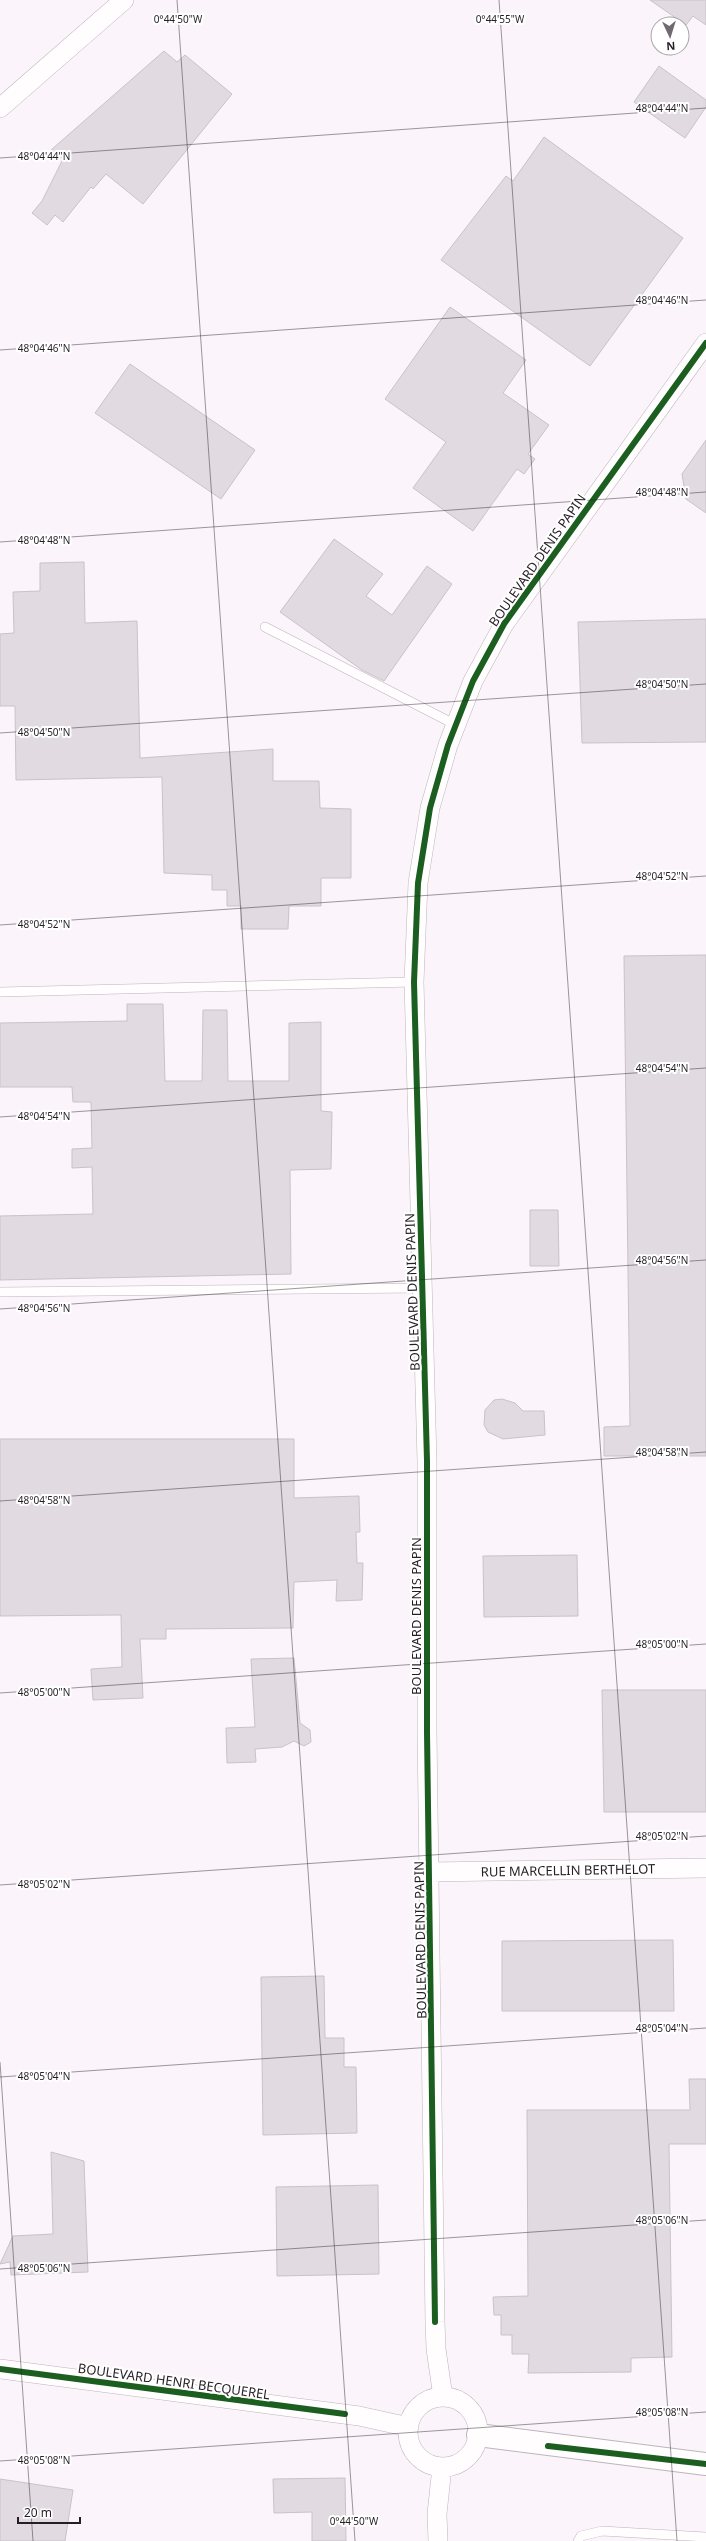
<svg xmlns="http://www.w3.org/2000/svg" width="706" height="2541" viewBox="0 0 706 2541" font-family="'Noto Sans',sans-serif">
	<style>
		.building { fill: #e1dbe1; stroke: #c9c2c8 }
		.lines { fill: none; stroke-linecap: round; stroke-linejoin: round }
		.service-casing { stroke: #bcb5bb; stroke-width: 10 }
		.minor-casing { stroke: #bcb5bb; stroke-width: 20 }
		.tertiary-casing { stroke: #bcb5bb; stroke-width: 24 }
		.service { stroke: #fffdfe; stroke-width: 9 }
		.minor { stroke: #fffdfe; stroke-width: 19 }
		.tertiary { stroke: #fffdfe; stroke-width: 22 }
		.cycleway-casing { stroke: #fff; stroke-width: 8 }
		.cycleway { stroke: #1b5e20; stroke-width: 6 }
		.ticks { fill: none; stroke: #251f25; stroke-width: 1; stroke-opacity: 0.45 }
		.labels { text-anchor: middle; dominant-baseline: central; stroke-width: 4; stroke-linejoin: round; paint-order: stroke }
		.street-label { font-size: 13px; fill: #251f25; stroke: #fff }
		.ticks-label { font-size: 10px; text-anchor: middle; fill: #251f25; stroke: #fff; stroke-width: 4; stroke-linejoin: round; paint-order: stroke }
	</style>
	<rect width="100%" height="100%" fill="#fcf4fb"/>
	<path class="building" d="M650 0H706V25L693 16 686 25Z
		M164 51 177 62 185 55 232 94 143 204 106 174 93 189 91 187 63 222 55 215 47 225 32 213 42 201 63 159 51 150Z
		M659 66 706 100V107L685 138 634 102Z
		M544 137 683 238 590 366 441 260 506 176 513 181Z
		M450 307 526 360 503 393 549 425 528 454 535 459 524 474 517 469 473 531 413 488 446 442 385 399Z
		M130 364 255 450 221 499 95 413Z
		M706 440V513L686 499 682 474Z
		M334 539 383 574 366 596 392 615 427 566 452 584 384 681 362 670 280 612Z
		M84 562 85 623 137 621 140 758 273 749V781H319L320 808 351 809V878H321V906H289L288 929H241V906H227V890H212V875L164 873 162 777 16 780 15 706H0V634L14 633 13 592 40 591V563Z
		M706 619V742L582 743 578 622Z
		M706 955V1456H604V1427L630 1426 624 956Z
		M127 1004H163L165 1081H202L203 1010H227L228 1081H289V1023L321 1022V1111L332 1112 331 1169 290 1170 291 1274 0 1280V1216L93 1214 92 1167 72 1168V1149L92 1148 91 1102H73L72 1087H0V1023L127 1021Z
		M530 1210H558L559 1266H530Z
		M502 1399 515 1403 523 1411H544L545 1435 503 1439 488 1432 484 1425 485 1410 494 1400Z
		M0 1439H294V1498L359 1496 360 1532H356L357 1563H363L362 1600 336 1601 337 1580 294 1582 293 1628 166 1629V1639H140L143 1698 93 1700 91 1669 122 1667 121 1615 0 1616Z
		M577 1555 578 1616 484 1617 483 1556Z
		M294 1658 300 1723 310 1730 311 1742 304 1746 294 1741 282 1747 255 1749 256 1762 227 1763 226 1728 255 1727 251 1659Z
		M602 1690H706V1812H604Z
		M673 1940 674 2011H502V1941Z
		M324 1976 325 2038H344V2067H356L357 2133 263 2135 261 1977Z
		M689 2079H706V2144H669L672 2357 631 2358V2372L528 2373 529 2354H512V2335H501V2315H494L493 2297 528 2296 527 2110H690Z
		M51 2152 84 2161 88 2272 11 2275 10 2262 0 2264 13 2236 53 2234Z
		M378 2185 379 2274 277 2276 276 2187Z
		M345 2478 346 2541H312V2512L274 2513 273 2479Z
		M0 2479 73 2490 65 2541H0Z"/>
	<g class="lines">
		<g class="service-casing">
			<path id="service" d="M265 627 456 725
				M0 992 414 982
				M0 1292 421 1288
				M578 2541 581 2536 602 2531 706 2537"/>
		</g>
		<g class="minor-casing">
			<path id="minor" d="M0 108 124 0
				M430 1872 706 1868
				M0 2369 359 2416 409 2427
				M443 2397 436 2349 435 2322 427 1732V1461L414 982 418 883 430 808 448 745 473 681 504 624 706 343
				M408 2432a35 35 0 1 1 70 0a35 35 0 1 1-70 0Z
				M438 2541 437 2514 442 2467"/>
		</g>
		<g class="tertiary-casing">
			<path id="tertiary" d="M478 2435 706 2464"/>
		</g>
		<use href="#service" class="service"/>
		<use href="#minor" class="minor"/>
		<use href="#tertiary" class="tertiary"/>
		<g class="cycleway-casing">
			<path id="cycleway" d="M435 2322 427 1732V1461L414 982 418 883 430 808 448 745 473 681 504 624 706 343
				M0 2369 345 2414
				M548 2446 706 2464"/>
		</g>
		<use href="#cycleway" class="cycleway"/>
	</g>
	<path class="ticks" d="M177 0 355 2541M499 0 677 2541M0 158 706 108M0 350 706 300M0 542 706 492M0 733 706 684M0 925 706 876M0 1117 706 1068M0 1309 706 1260M0 1501 706 1452M0 1693 706 1644M0 1885 706 1836M0 2062 33 2541M0 2077 706 2028M0 2269 706 2220M0 2461 706 2412"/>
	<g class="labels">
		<g class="street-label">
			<text transform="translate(537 560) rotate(-55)">BOULEVARD DENIS PAPIN</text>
			<text transform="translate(412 1292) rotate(-92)">BOULEVARD DENIS PAPIN</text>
			<text transform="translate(416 1616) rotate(-90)">BOULEVARD DENIS PAPIN</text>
			<text transform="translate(568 1870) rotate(-1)">RUE MARCELLIN BERTHELOT</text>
			<text transform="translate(420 1940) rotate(-91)">BOULEVARD DENIS PAPIN</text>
			<text transform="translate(174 2381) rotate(8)">BOULEVARD HENRI BECQUEREL</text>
		</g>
	</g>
	<g class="ticks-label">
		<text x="178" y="23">0°44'50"W</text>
		<text x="500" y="23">0°44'55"W</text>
		<text x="662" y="112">48°04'44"N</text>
		<text x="44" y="160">48°04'44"N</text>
		<text x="662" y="304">48°04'46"N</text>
		<text x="44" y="352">48°04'46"N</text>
		<text x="662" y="496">48°04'48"N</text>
		<text x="44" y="544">48°04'48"N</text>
		<text x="662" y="688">48°04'50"N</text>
		<text x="44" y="736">48°04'50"N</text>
		<text x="662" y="880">48°04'52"N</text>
		<text x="44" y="928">48°04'52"N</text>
		<text x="662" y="1072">48°04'54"N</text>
		<text x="44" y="1120">48°04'54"N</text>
		<text x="662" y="1264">48°04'56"N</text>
		<text x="44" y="1312">48°04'56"N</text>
		<text x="662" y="1456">48°04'58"N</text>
		<text x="44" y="1504">48°04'58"N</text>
		<text x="662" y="1648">48°05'00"N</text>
		<text x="44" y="1696">48°05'00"N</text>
		<text x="662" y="1840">48°05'02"N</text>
		<text x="44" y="1888">48°05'02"N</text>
		<text x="662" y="2032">48°05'04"N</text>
		<text x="44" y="2080">48°05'04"N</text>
		<text x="662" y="2224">48°05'06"N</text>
		<text x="44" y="2272">48°05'06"N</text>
		<text x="662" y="2416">48°05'08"N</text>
		<text x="44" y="2464">48°05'08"N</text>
		<text x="354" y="2525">0°44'50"W</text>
	</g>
	<g transform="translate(670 36) rotate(176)"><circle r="19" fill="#ffffff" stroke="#a8a5a8"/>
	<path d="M0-3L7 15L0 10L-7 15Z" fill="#706a70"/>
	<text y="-6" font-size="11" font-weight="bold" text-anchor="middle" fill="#251f25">N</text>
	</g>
	<path d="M18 2517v6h62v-6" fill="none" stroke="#251f25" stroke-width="2"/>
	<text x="24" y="2517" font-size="12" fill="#251f25" stroke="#ffffff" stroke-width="3" paint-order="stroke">20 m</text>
</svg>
